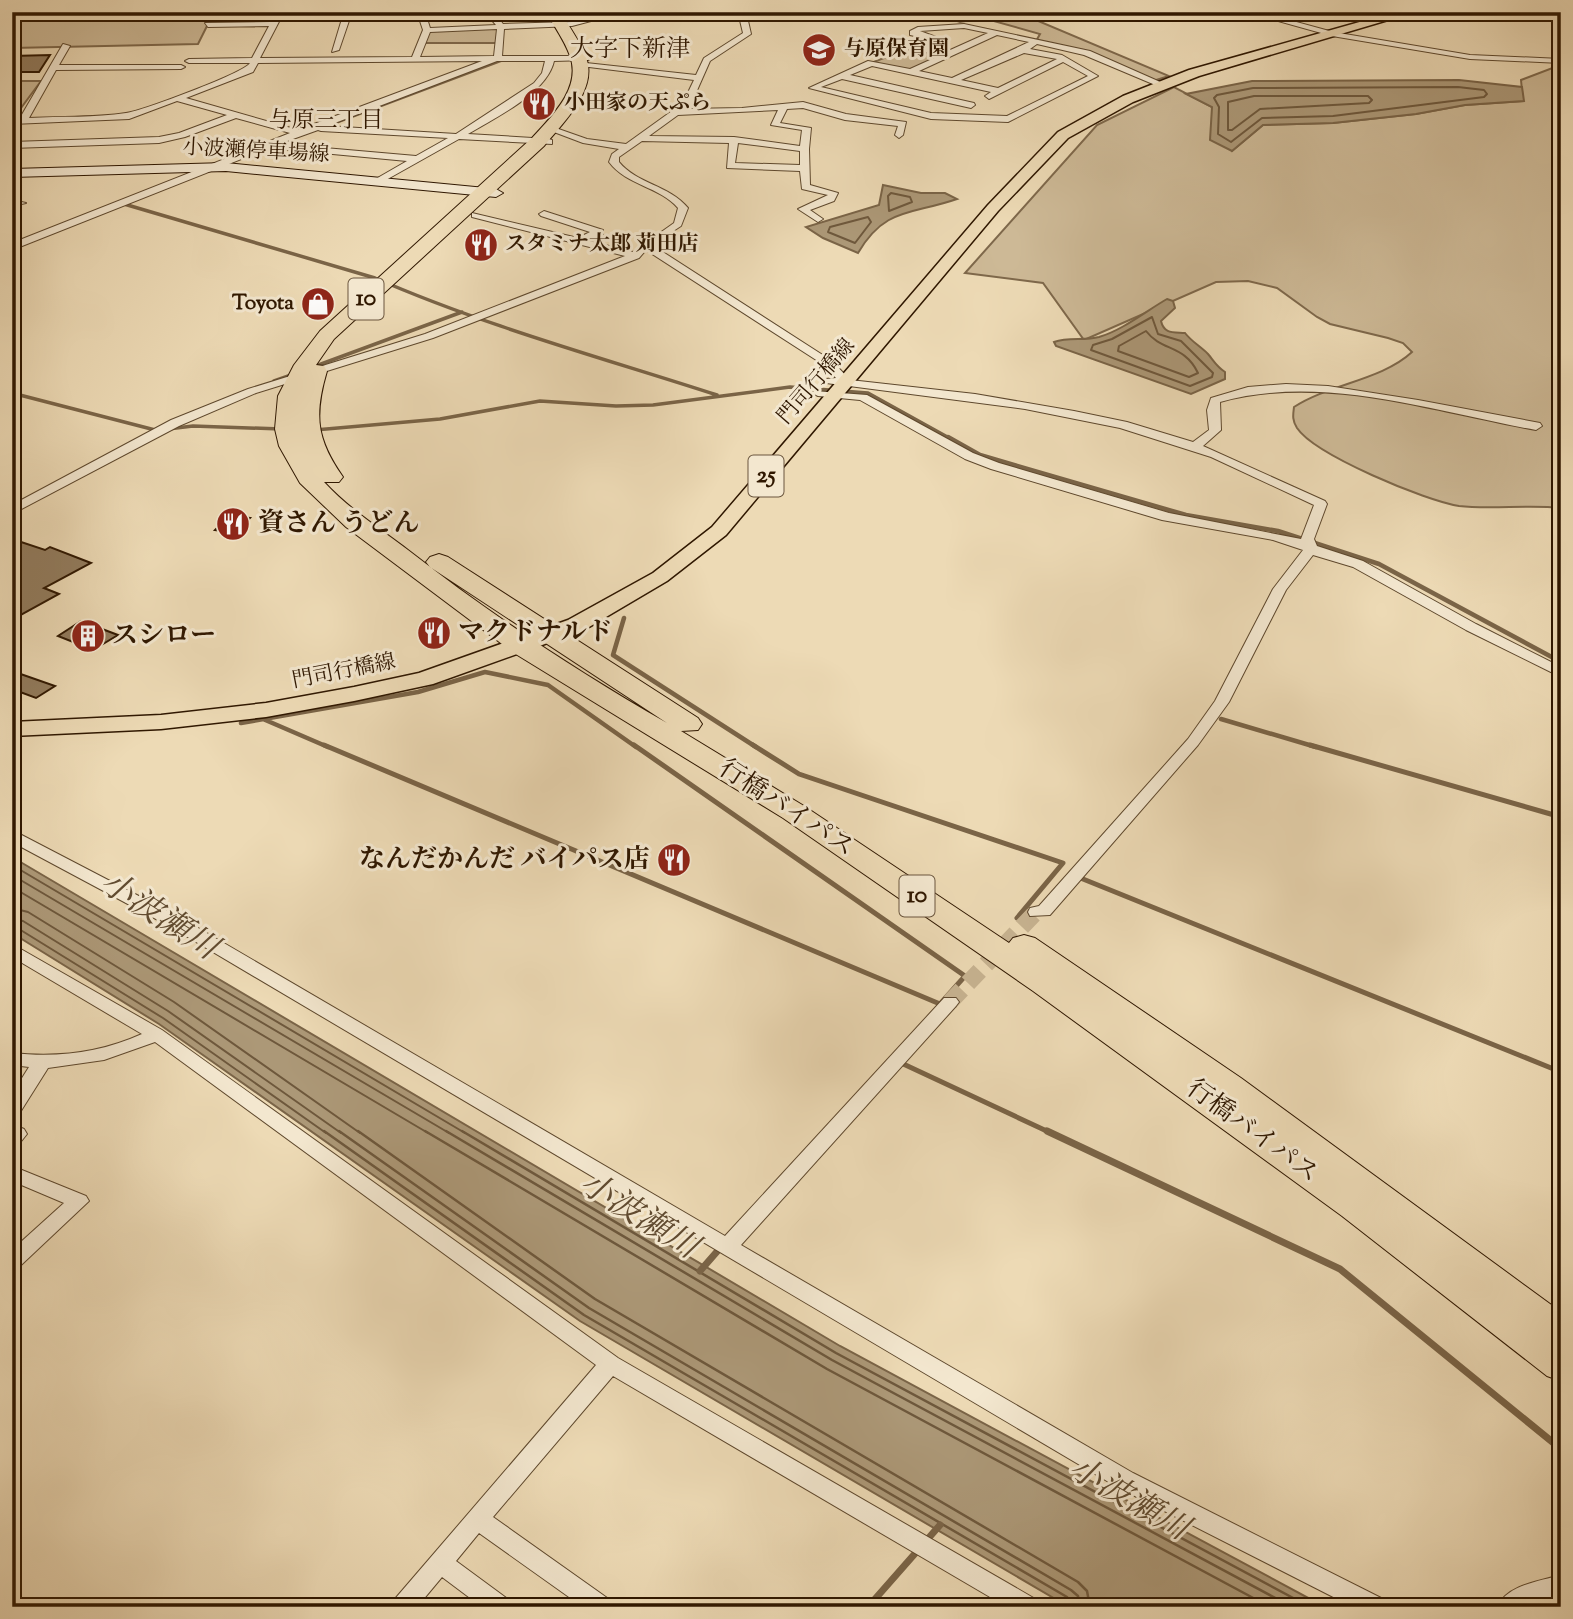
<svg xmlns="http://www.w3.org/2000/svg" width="1573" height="1619" viewBox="0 0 1573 1619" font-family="'Sorts Mill Goudy','Noto Serif JP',serif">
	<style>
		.green { fill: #cdb996; stroke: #7e684b; stroke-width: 2 }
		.water { fill: #ac9877; stroke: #7a6447; stroke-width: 2 }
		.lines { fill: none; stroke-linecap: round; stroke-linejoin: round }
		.shore-far1 { stroke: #6e583c; stroke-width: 2 }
		.shore { stroke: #6e583c; stroke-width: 2.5 }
		.stream-far4 { stroke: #7a6447; stroke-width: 2.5 }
		.stream-far3 { stroke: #7a6447; stroke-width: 3.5 }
		.stream-far2 { stroke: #7a6447; stroke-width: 4.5 }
		.stream-far1 { stroke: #7a6447; stroke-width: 5 }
		.stream { stroke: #7a6447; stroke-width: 7 }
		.building { fill: #927c5e; stroke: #2f1700; stroke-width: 2 }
		.street-tunnel { stroke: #c7b391; stroke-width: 17; stroke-dasharray: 17 9; stroke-linecap: butt }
		.street-casing { stroke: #5e482d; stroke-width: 2 }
		.secondary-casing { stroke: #2f1700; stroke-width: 2 }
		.primary-casing { stroke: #2f1700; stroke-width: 3 }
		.highway-casing { stroke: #2f1700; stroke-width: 2 }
		.street { fill: #f3e7cf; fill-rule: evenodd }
		.secondary { fill: #f3e7cf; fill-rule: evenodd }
		.primary { fill: #eddab5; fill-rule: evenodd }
		.highway { fill: #eddab5; fill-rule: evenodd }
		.labels { text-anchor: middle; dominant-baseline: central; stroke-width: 6; stroke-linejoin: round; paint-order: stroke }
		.far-poi-label { font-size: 21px; font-weight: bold; fill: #2f1700; stroke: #f3e7cf; text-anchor: start }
		.far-street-label { font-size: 21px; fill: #2f1700; stroke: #f3e7cf }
		.far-neighbourhood-label { font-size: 23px; fill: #2f1700; stroke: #f3e7cf }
		.far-quarter-label { font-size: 24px; fill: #2f1700; stroke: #f3e7cf }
		.shield { fill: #f3e7cf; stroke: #6a553e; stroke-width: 2 }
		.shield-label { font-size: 24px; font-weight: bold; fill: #2f1700 }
		.poi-label { font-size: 26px; font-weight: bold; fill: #2f1700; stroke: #f3e7cf; text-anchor: start }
		.street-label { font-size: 26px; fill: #2f1700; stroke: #f3e7cf }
		.near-water-label { font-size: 33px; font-style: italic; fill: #614b30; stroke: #f3e7cf }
	</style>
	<rect width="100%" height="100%" fill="#eddab5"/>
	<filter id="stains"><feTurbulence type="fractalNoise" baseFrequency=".00286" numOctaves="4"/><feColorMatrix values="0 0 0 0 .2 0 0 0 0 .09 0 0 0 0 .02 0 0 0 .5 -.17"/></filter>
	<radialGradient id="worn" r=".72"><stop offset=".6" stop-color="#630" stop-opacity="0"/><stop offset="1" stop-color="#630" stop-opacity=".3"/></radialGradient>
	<path class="green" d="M12 12H214L198 44 12 48Z
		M931 12H1017L1169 76 1153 81 1087 53 1036 41 1040 34 983 18 960 22Z
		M503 28 500 43H421L427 30Z
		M912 47 949 54 910 72 871 63Z
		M1555 67 1561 68V508C1527 504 1492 510 1459 506 1426 501 1315 455 1297 428 1292 420 1293 415 1294 407 1329 384 1382 380 1412 352L1403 343 1388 338 1330 324 1317 317 1277 288 1248 281 1216 282 1084 340 1043 283 965 273 1097 125 1174 87 1212 107 1232 151 1263 125 1333 123 1416 114 1465 105 1523 101 1521 80Z
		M12 81H41L18 112H12Z"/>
	<path class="water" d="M1459 80 1522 87 1524 101 1465 105 1416 114 1333 123 1263 125 1232 151 1210 140 1212 107 1186 94 1252 81Z
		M883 185 921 193H945L957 199C911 215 885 207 858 253L823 238 806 227 879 205Z
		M1167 299 1173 301 1175 308 1161 321C1164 334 1173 332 1185 333 1192 342 1200 346 1208 354 1214 361 1216 366 1225 372V379L1191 394 1056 346 1054 342C1069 337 1084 341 1099 337 1123 330 1146 311 1167 299Z
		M12 857 840 1346 1325 1607H1069L580 1321 159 1024 12 933Z"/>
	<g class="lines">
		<path class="shore-far1" d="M1458 87 1484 90 1487 94 1484 97 1333 116 1262 118 1231 142 1218 134 1219 107 1214 98 1217 95 1253 88Z
			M1254 96H1368L1372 100 1369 103 1260 109 1232 130H1228V102Z
			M891 193 910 197 912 202 889 211 888 196Z
			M868 217 871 222 855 243 828 232 830 227Z
			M1152 317 1158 334 1181 341 1213 373 1212 377 1190 386 1091 350 1093 345 1112 339Z
			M1146 331C1162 352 1184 344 1198 373L1189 377 1118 351 1119 346Z
			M12 865 465 1133
			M12 875 449 1133
			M12 887 428 1133
			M12 908 28 912 174 1002 360 1133
			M12 919 23 921 168 1011 341 1133
			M12 928 19 929 163 1018 326 1133"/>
		<path class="shore" d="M324 1131 584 1315 1067 1597 1071 1607
			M339 1131 589 1308 1071 1590 1078 1596 1080 1607
			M358 1131 595 1299 1078 1582 1087 1591 1090 1607
			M425 1131 827 1369 1270 1607
			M446 1131 832 1360 1292 1607
			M462 1131 836 1353 1310 1607"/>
		<path class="stream-far4" d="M322 128 503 60"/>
		<path class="stream-far3" d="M124 204 375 278C485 326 603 358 717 395
			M313 367 462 312
			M274 381 294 374
			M12 393 159 431
			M168 429 193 426 281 429
			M315 430 440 419 540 401 616 406 653 405 790 387 868 393 951 439"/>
		<path class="stream-far2" d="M948 437 980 455 1186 515 1278 531 1379 564 1561 662
			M624 618 613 655 756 747
			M263 719 328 747
			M1221 719 1316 747
			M241 723 418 692 485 672 548 685 636 747"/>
		<path class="stream-far1" d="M324 745 940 1004
			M634 745 965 976 941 1003
			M753 745 799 774 1063 863 1017 918
			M1310 745 1561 817
			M1078 877 1561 1072
			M899 1062 1051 1133"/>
		<path class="stream" d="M1047 1131 1340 1269 1561 1449
			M700 1271 721 1247
			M926 1541 940 1525
			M868 1607 919 1549"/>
	</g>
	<path class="building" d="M50 55 39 72H12V56Z
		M230 515 250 518 235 533 215 530Z
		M12 539 45 550 50 547 91 563 44 588 59 594 19 616 12 613Z
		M81 621 118 635 93 650 58 636Z
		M12 671 55 686 36 698 12 689Z"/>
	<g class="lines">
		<path class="street-tunnel" d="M950 1002 1036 912"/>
		<g class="street-casing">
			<path id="street" d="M276 12H284L260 58 412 57 423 30 417 12H425L430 28 496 25 485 12H494L503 24 572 22 611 12H625L572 26 504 29 502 56H588L592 58 588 60 554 61C547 93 495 118 468 134L549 139 552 140V144L459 139 377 185 374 184V180L407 161 269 148 12 250V243L290 133 236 118 185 137 159 143 12 148V142L159 137 179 133 227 115 177 101 129 119 12 124V118H20L63 44 70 46 59 65H181L185 67 181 69 56 70 29 118C61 116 95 118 126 113 142 111 244 73 250 63H189L185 61 189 59 252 58 269 26 208 27 205 23 271 22ZM497 29 494 56 420 57 430 32ZM482 61 298 130 186 98 253 72 258 63ZM497 61H545L542 73 534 83 456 134 327 126ZM318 130 321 131 448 138 416 156 279 144Z
				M344 12H352L339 50 332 52Z
				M738 12H746L751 34 710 61 691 104 685 109 742 108 803 102 846 114 906 122 903 135 899 138 895 135 898 126 845 120 803 108 787 109 780 123 811 128 809 149 810 185 838 193 834 201 810 210 823 219 818 222 798 209 828 195 802 189 800 171 727 168 729 143 642 141 619 157V162C637 184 669 185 688 208L681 226 652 245 832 361 850 380 975 394 1074 411 1127 422 1193 442 1209 430 1207 410 1211 398 1248 387 1286 384 1328 386 1418 400 1540 423 1542 426 1536 430C1434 412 1323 373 1220 402L1221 430 1203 446 1325 501 1327 504 1314 539 1317 546 1363 561 1476 624 1561 667V677L1466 630 1353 567 1313 555 1286 590 1229 702 1198 745 1050 915 1030 916 1028 912 1030 908 1039 906 1188 739 1215 701 1273 589 1303 550 1273 540 1162 520 991 469 965 459 860 400 818 396 812 393 814 391 867 395 973 453 999 463 1169 513 1301 539 1314 505 1211 457 1120 428 1025 409 826 383V379L836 378 824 365 646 250 639 258 433 338 256 393 179 426 12 514V505L171 420 248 389 425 334 625 256 472 217V213L578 238 590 232 541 216 539 214 544 211 603 230V234L589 241 633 252 674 223 678 208C659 186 627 186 609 162L612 154 619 149 583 143 546 129 550 126 587 139 626 144 683 103 694 80 589 67H586V63L696 75 704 58 743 33ZM778 110 771 125 802 130 800 146 734 137 649 136 678 115ZM738 143 800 151V165L735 163Z
				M1246 12H1260L1333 32 1470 55 1561 59V63L1470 59 1332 36Z
				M964 24 1090 51 1167 85 1160 87 1084 55 1037 44 1030 49 1062 55 1098 76 1008 122 931 119 809 88 868 61 910 69 941 55 909 49V45L924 38 910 35V31L918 27ZM964 28 988 33 948 51 920 46 936 37 920 31ZM997 35 1029 42 952 78 919 71ZM1024 53 1057 59 998 88 961 80ZM1063 62 1088 76 1007 116 931 113 821 87 842 79 971 108 975 105 974 103 850 75 872 66 991 92 985 96 989 99Z
				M12 200 26 203 12 206Z
				M12 830 181 918 725 1236 944 998H956L959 1002 956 1006 741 1245 1133 1473 1385 1600 1389 1607H1353L1117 1487 169 926 12 842Z
				M12 944 162 1030 618 1358 1037 1600 1041 1607H1007L613 1376 493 1517 610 1600 614 1607H583L479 1533 456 1561 509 1600 513 1607H482L442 1577 417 1607H390L394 1600 596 1365 155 1042 104 1060 48 1068 19 1114 12 1116V1094L29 1067 12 1065V1053C57 1058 100 1053 142 1034L12 957Z
				M12 1124 24 1129 27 1134 19 1144 12 1146Z
				M12 1166 86 1196 89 1201 19 1267 12 1270V1250L64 1203 12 1181Z
				M1561 1575V1595L1527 1607H1497C1507 1585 1540 1581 1561 1575Z"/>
		</g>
		<g class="secondary-casing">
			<path id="secondary" d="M226 163 496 189 503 193 496 197 226 171 12 177V169Z"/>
		</g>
		<g class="primary-casing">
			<path id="primary" d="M1395 12H1415L1199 76 1133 102 1068 138 998 211 726 535 667 581 584 630 433 684 354 701 266 717 161 729 12 736V722L161 715 266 703 354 687 419 673 568 620 653 573 712 527 988 205 1058 132 1123 96 1189 70Z"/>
		</g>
		<g class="highway-casing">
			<path id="highway" d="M546 12H560C569 26 579 40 585 55 600 88 563 123 544 146L334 339 316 365 324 366 327 371C314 415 316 439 343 477L339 482H324C349 509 379 528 408 550 490 614 576 671 667 723L430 567 426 562 430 557 439 554 448 557 698 718 702 724 698 730 681 731 804 806 1009 943 1013 938 1024 935 1035 938 1241 1078 1561 1312V1381L1547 1376 1342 1216 1033 991 783 818 514 653 346 527 300 483 279 446 275 429 278 396 294 365 320 331 532 138C551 117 582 88 570 56 565 41 554 26 546 12Z"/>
		</g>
		<use href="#street" class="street"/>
		<use href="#secondary" class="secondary"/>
		<use href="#primary" class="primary"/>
		<use href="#highway" class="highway"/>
	</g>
	<defs>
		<g id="school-disc" transform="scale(1.75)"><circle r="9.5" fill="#8f2418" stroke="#f3e7cf"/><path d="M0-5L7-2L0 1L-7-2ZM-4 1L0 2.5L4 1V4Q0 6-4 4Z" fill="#fff"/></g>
		<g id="restaurant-disc" transform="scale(1.75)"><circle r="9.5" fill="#8f2418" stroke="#f3e7cf"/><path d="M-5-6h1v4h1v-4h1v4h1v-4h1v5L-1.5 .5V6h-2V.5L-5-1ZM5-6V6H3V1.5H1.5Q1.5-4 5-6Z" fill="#fff"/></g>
		<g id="shop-disc" transform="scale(1.75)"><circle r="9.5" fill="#8f2418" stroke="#f3e7cf"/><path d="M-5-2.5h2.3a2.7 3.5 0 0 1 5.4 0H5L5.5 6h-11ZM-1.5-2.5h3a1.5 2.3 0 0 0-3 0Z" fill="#fff"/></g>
		<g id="building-disc" transform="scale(1.75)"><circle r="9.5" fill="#8f2418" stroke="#f3e7cf"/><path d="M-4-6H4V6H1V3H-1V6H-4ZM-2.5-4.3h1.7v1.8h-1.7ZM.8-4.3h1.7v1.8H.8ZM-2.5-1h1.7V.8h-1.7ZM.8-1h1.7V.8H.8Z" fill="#fff"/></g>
	</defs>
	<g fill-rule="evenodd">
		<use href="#school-disc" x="819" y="50"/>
		<use href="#restaurant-disc" x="539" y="104"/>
		<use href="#restaurant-disc" x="481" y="245"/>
		<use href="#shop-disc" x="318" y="304"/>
		<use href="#restaurant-disc" x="233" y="524"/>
		<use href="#restaurant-disc" x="434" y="633"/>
		<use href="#building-disc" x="88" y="636"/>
		<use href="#restaurant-disc" x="674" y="860"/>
	</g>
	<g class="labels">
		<g class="far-poi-label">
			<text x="844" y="50">与原保育園</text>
			<text x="564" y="104">小田家の天ぷら</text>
			<text x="505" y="245">スタミナ太郎 苅田店</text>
			<text x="294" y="304" text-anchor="end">Toyota</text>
		</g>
		<g class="far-street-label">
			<text transform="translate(256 152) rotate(3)">小波瀬停車場線</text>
			<text transform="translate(817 382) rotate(-49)">門司行橋線</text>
			<text transform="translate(344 672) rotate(-11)">門司行橋線</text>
		</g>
		<g class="far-neighbourhood-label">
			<text x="326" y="121">与原三丁目</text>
		</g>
		<g class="far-quarter-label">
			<text x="630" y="50">大字下新津</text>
		</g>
		<g class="shield">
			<rect x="348.5" y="278.5" width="35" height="41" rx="5"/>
			<rect x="748.5" y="455.5" width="35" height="41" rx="5"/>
			<rect x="899.5" y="875.5" width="35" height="41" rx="5"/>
		</g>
		<g class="shield-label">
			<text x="366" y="299">10</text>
			<text x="766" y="476">25</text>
			<text x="917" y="896">10</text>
		</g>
		<g class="poi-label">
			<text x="258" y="524">資さん うどん</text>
			<text x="458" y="633">マクドナルド</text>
			<text x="112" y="636">スシロー</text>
			<text x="650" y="860" text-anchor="end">なんだかんだ バイパス店</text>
		</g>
		<g class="street-label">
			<text transform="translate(786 809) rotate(33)">行橋バイパス</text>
			<text transform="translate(1252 1132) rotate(36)">行橋バイパス</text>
		</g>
		<g class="near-water-label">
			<text transform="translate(158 917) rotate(33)">小波瀬川</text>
			<text transform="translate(638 1217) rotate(32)">小波瀬川</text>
			<text transform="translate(1128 1500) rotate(30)">小波瀬川</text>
		</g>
	</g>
	<rect width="1573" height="1619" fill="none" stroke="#eddab5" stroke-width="42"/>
	<rect x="14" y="14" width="1545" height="1591" fill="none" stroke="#2f1700" stroke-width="3.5"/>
	<rect x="21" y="21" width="1531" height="1577" fill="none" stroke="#2f1700" stroke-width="2"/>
	<rect width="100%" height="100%" filter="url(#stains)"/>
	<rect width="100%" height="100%" fill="url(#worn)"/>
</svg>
